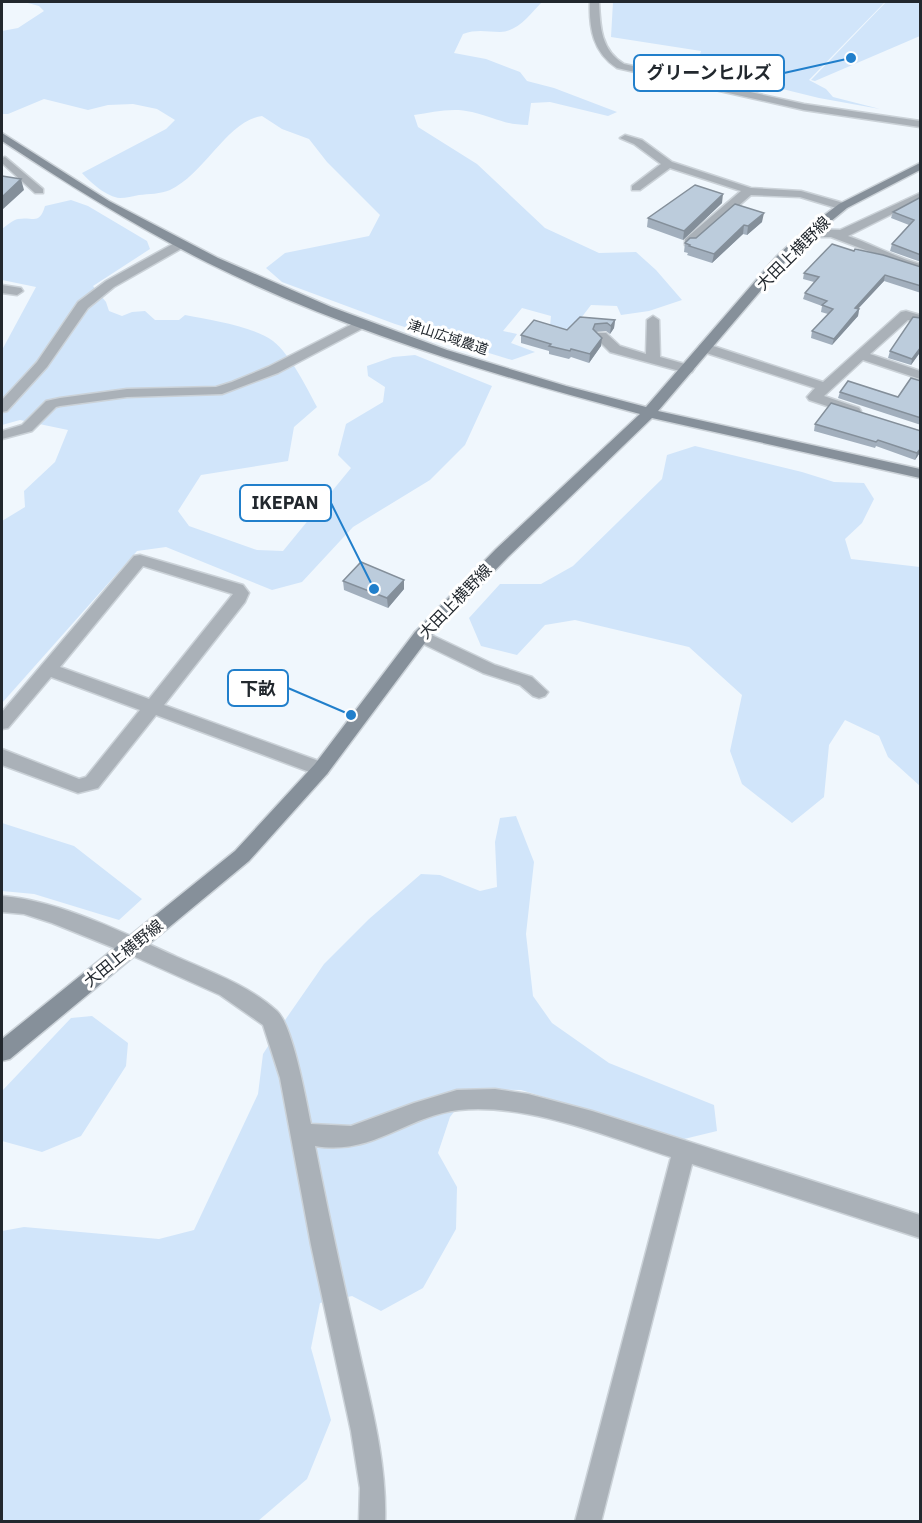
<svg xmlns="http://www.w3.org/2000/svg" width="922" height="1523" viewBox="0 0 922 1523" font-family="'IBM Plex Sans','Noto Sans JP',sans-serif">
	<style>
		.green { fill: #d1e5fa }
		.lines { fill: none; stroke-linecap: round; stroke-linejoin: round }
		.street-casing { stroke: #cbd2d8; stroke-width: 3 }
		.secondary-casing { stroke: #cbd2d8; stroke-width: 3 }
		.street { fill: #aab1b8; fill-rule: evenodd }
		.secondary { fill: #86909a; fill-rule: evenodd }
		.wall { fill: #a2afbd }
		.shaded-wall { fill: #848f9a }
		.building { fill: #bcccdc; stroke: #848f9a; stroke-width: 1.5 }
		.labels { text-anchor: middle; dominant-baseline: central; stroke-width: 6; stroke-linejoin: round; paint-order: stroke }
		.far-street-label { font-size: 14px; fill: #22282e; stroke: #fff }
		.street-label { font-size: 16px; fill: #22282e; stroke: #fff }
		.leader { fill: none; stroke: #217fcb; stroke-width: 2 }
		.callout-dot { fill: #217fcb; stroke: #fff; stroke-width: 2 }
		.callout { fill: #fff; stroke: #217fcb; stroke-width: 2 }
		.callout-label { font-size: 18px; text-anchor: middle; font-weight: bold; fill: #22282e }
	</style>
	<rect width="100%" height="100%" fill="#f0f7fd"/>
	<path class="green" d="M24 2H542C531 13 518 32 500 32 487 32 477 29 463 34L454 53 486 59 520 72 527 81 554 88 617 112 608 116 550 102 531 103 528 125C504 125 494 117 472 112 453 107 433 112 414 115L418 127 477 164 545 228 599 253 636 252 656 270 682 300 649 311 621 315 617 306 591 305 578 322V335L550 326 551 316 522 308 503 331 517 334 511 343 535 352 512 360 395 324 282 282 266 268 285 253 369 236 380 215 327 162 309 139 282 129 262 116C227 121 205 174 170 190 161 194 148 194 139 195 133 196 126 198 120 198 107 197 91 183 82 173L166 129 175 120 157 109 133 104 108 105 88 110 44 99 8 114H2V31L18 28 44 11 39 6Z
		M613 2H885L809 80 826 89 833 97 880 109 819 98 729 76 728 70 697 65 701 51 611 37Z
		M886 2H920V36L815 81 811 80Z
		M71 200 88 206 147 241 150 249 93 286 106 302 109 311 122 316 132 312 145 311 155 320H179L185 315C210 320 253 326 273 341 290 354 307 388 317 407L294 427 288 461 201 475 178 511 189 526 257 550 283 551 351 468 338 455 346 424 383 402 385 387 368 376 367 366 393 357 415 355 492 386 465 445 430 480 353 527 302 582 272 590 166 547 137 551 2 703V521L25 507 24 491 55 462 68 430 20 420 2 425V350L36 287 2 280V229C6 226 13 220 18 219 33 216 39 226 45 206Z
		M695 446 802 472 834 482 864 483 874 499 862 523 845 539 851 559 920 567V786L888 757 879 736 845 720 829 745 824 797 792 823 742 784 730 751 742 695 689 647 575 620 545 625 517 655 481 646 469 618 500 584H541L573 566 662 479 667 455Z
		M516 816 534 862 526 934 533 996 552 1023 609 1063 714 1105 717 1131 684 1139 521 1090 472 1089 450 1117 438 1153 457 1187 456 1229 423 1288 381 1311 352 1296 320 1303 311 1348 331 1420 307 1479 258 1521 2 1522V1231L24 1227 159 1239 194 1230 258 1094 263 1054 283 1023 324 964 369 919 421 874 440 875 480 891 497 887 495 842 500 818Z
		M2 823 74 846 142 899 119 920 34 894 2 891Z
		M92 1016 128 1043 126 1066 81 1136 42 1152 2 1141V1091L71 1018Z"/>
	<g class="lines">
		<g class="street-casing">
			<path id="street" d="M590 2H599C600 27 601 50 624 64L804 104 920 121V127L804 110 617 68C593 53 589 28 590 2Z
				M625 135 642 140 672 162 751 188 801 191 847 204 849 206 843 210 800 197 751 195 693 245H685V239L741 191 670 168 640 190H632V186L661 164 634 144 620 138Z
				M5 157 43 189V193H35L2 163V158Z
				M920 193V200L848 236C874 245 895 257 920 264V272L885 262 876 254 831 237H809L803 233 809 229 840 230Z
				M180 240 184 241V247L114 287 88 308 47 367 7 411 2 412V400L37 362 78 302 106 281Z
				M2 285 21 288 23 291 17 295 2 293Z
				M906 311 920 315V323L908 320 870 354 920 371V379L863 360 824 396 859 408 861 411 854 415 809 400 807 397 815 388 700 351 698 348 700 345H710L823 382 901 312Z
				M653 316 659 320 660 357 692 366 694 369 692 372 687 373 610 352 594 336 596 333H606L620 346 646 354 647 320Z
				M362 319 369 323 367 326 278 373 222 394 127 397 60 406 56 407 32 431 2 439V431L22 425 46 401 60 398 127 389 216 387 232 382 268 367Z
				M140 555 243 585 249 593 245 602 164 705 327 764 330 769 327 774 321 776 315 774 156 715 98 788 78 793 2 765V749L79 779 86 777 140 710 51 677 8 728 2 729V712L134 556ZM143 566 233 594 149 699 60 667Z
				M421 630 495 665 532 677 548 692 545 696 539 698 533 696 520 685 483 673 415 640 413 636 415 632Z
				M2 896C61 901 124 933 177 957 211 972 250 986 277 1011 293 1026 306 1100 311 1124L351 1126 414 1103 457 1090 495 1089 528 1094 592 1111 920 1215V1238L692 1164 601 1522H575L671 1157C606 1136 528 1103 459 1110 406 1116 373 1156 315 1146 328 1211 342 1277 357 1342 370 1401 387 1460 385 1522H359L360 1488 351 1431 311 1245 280 1078 263 1025 220 995 124 952 52 923 24 914 2 912Z"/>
		</g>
		<g class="secondary-casing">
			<path id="secondary" d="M2 133 109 201 218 258 331 307 447 350 566 386 646 407 777 256 805 230 839 204 920 163V170L847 208 813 236 785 262 658 411 920 469V478L652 418 508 557 427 640 327 774 249 861 10 1059 2 1061V1039L235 851 315 764 415 632 496 549 640 414C493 375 345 331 208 263 136 227 69 185 2 141Z"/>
		</g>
		<use href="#street" class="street"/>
		<use href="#secondary" class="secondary"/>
	</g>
	<path class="wall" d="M921 197V262L890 251 892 244 909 225 891 218 893 212Z
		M722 203 683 240 647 227 648 218Z
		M735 204 762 222 747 235 743 234 712 263 687 255 688 253 684 252 685 243 696 238Z
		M854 251 921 267V293L884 281 858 309H859L858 316 832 345 811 338 812 331 828 314 821 312 822 306 803 299 805 293 814 282 803 279 804 273Z
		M580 317 615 320 614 328 610 334 606 331 595 332 601 346 589 363 571 357 569 359 549 354V351L521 343V335L567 330Z
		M921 318V351L911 365 888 358 890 351Z
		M921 381V425L838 398 840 392 898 397Z
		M815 424 921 431V451L915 460 876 446 875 448 814 431Z
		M343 581 404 589 388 608 344 590Z"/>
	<path class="shaded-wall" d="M21 179 24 190 2 210V197Z
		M723 194 722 203 683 240 684 231Z
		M764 213 762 222 747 235 748 226Z
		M744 225 743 234 712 263 714 254Z
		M885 275 884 281 853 314 855 308Z
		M859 309 858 316 832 345 834 339Z
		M615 320 614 328 610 334 611 326Z
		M602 338 601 346 589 363 590 354Z
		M921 347V351L911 365 912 359Z
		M921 448V451L915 460 917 453Z
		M404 580V589L388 608 387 598Z"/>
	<path class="building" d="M2 176 21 179 2 197Z
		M695 185 723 194 684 231 648 218Z
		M921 197V255L892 244 914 220 893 212Z
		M735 204 764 213 748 226 744 225 714 254 689 246 690 245 685 243 690 238H696Z
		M832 244 854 251 855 249 883 255 921 267V286L885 275 855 308 859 309 834 339 812 331 833 309 822 305 827 301 805 293 819 277 804 273Z
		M580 317 615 320 611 326 607 323 595 324 593 329 602 338 590 354 571 349 570 351 549 346 551 344 521 335 534 320 567 330Z
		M913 317 921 318V347L912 359 890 351Z
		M911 378 921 381V418L840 392 848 381 898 397Z
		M831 403 921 431V448L917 453 878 440 876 442 815 424Z
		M361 562 404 580 387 598 343 581Z"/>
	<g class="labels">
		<g class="far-street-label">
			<text transform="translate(448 337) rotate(18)">津山広域農道</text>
		</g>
		<g class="street-label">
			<text transform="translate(793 253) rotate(-45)">大田上横野線</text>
			<text transform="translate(455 601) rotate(-46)">大田上横野線</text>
			<text transform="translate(123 953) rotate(-39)">大田上横野線</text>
		</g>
	</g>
	<path class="leader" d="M851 58L784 73M374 589L331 503M351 715L288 688"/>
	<g class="callout-dot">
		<circle cx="851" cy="58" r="6"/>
		<circle cx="374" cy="589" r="6"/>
		<circle cx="351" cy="715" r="6"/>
	</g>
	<g class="callout">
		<rect x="634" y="55" width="150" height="36" rx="6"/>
		<rect x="240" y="485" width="91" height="36" rx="6"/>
		<rect x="228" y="670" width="60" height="36" rx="6"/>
	</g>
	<g class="callout-label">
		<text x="709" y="79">グリーンヒルズ</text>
		<text x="285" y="509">IKEPAN</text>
		<text x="258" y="695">下畝</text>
	</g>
	<rect width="922" height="1523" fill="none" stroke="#22282e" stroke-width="6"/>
</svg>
